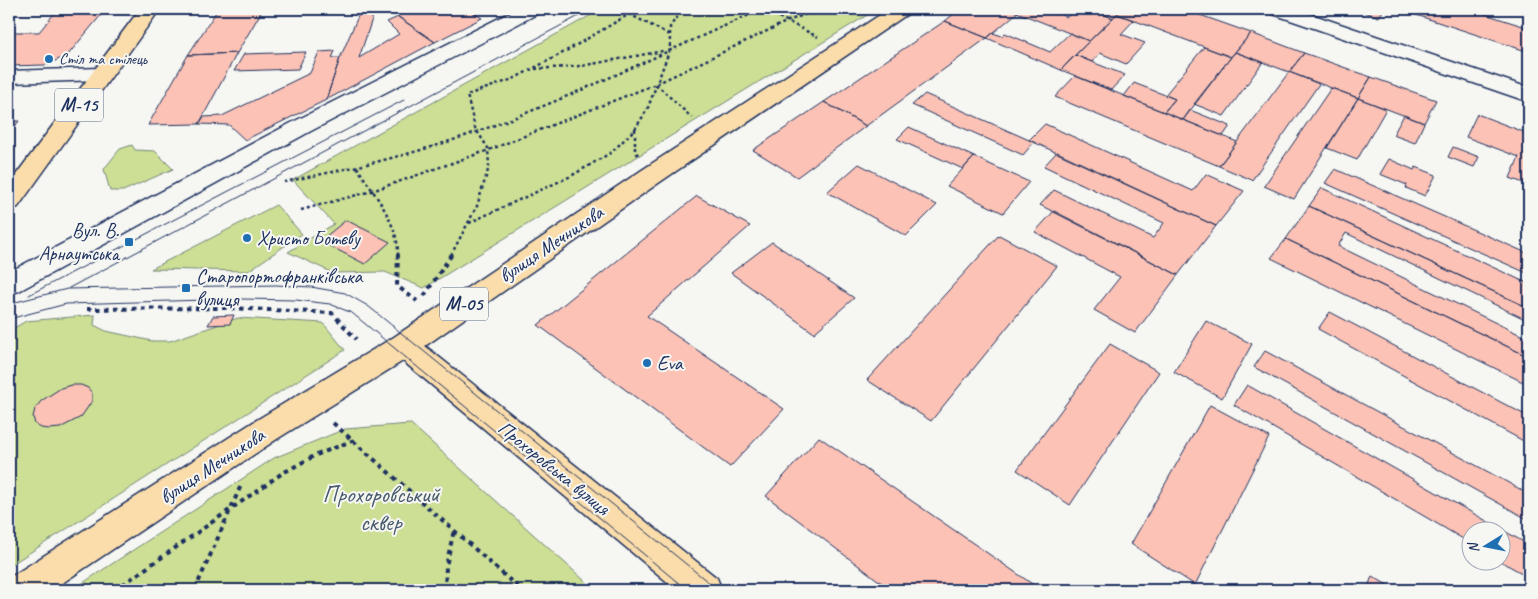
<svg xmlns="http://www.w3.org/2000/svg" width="1538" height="599" viewBox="0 0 1538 599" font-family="Caveat,sans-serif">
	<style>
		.green { fill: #ccdf94; stroke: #748779 }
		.building { fill: #fcc2b5; stroke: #1b2f5e }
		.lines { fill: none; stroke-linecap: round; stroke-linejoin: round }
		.street-casing { stroke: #1b2f5e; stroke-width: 3 }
		.secondary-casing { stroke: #1b2f5e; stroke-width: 3 }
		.primary-casing { stroke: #1b2f5e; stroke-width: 3 }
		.path-far1 { stroke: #1b2f5e; stroke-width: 2.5; stroke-dasharray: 3 3; stroke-linecap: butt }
		.path { stroke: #1b2f5e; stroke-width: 4; stroke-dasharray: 4.5 4.5; stroke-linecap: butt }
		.street { fill: #f6f6f2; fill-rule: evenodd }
		.secondary { fill: #f6f6f2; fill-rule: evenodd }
		.primary { fill: #fbddab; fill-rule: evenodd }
		.tram { stroke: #1b2f5e; stroke-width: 1 }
		.poi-dot { fill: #1f6fb2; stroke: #f6f6f2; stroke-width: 2 }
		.labels { text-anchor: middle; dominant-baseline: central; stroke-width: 4; stroke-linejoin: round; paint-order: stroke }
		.far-poi-label { font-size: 16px; fill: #1b2f5e; stroke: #f6f6f2; text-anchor: start }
		.shield { fill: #f6f6f2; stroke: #5d6b8a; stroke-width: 1 }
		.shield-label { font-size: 19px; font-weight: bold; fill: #1b2f5e }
		.poi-label { font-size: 20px; fill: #1b2f5e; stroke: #f6f6f2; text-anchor: start }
		.street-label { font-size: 20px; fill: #1b2f5e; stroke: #f6f6f2 }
		.near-park-label { font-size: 24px; fill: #475b6c; stroke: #f6f6f2 }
	</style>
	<rect width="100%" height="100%" fill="#f6f6f2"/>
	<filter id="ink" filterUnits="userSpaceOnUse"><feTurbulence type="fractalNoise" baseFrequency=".02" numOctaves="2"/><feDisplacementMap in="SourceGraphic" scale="10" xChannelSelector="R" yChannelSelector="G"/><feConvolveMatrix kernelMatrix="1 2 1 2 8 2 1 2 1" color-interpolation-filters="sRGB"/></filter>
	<g filter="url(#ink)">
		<path class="green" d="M602 9H877L424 288 385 272 333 273 288 252 334 224 293 180Z
			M132 145 135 150 155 151 173 169 123 191H110L104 169 120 149Z
			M276 205 302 234 248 271 151 269Z
			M95 315 94 325 106 331 152 341H170L238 318 323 323 345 350 9 566V331L26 321Z
			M411 424 595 590H72L274 458 345 429Z"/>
		<path class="building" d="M58 9H106L67 56 45 65 9 66V32H39Z
			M218 9H263L237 53 188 55Z
			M396 9H467L482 18 435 42 390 11Z
			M960 9H1009L1018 12 987 38 945 21Z
			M1009 9H1047L1067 17 1076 9H1089L1113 18 1089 41Z
			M1089 9H1122L1113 18Z
			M1122 9H1183L1251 33 1231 57 1117 14Z
			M1354 9H1384L1379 17Z
			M1398 9H1469L1529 28V52Z
			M374 13 359 58 399 34 387 22 398 17 435 42 326 100 340 58 359 14Z
			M1117 14 1134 20 1121 34 1145 43 1126 64 1100 53 1092 62 1075 55Z
			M945 21 987 38 866 126 824 102Z
			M993 33 1002 36 1005 33 1050 52 1070 33 1089 41 1061 70 987 38Z
			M1251 33 1304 53 1289 72 1235 52Z
			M1204 47 1231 57 1183 120 1164 112 1175 99 1165 95Z
			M335 51 332 58H340L326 100 245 140 229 125 199 124 204 117 222 116 310 73 319 52Z
			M306 52 298 69 234 71 244 54Z
			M1235 52 1263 62 1224 116 1194 104Z
			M237 53 199 124 148 125 188 55Z
			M1304 53 1371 77 1358 98 1289 72Z
			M1075 55 1092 62 1125 75 1111 90 1061 70Z
			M1289 72 1319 84 1252 180 1219 166Z
			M1075 76 1223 136 1237 142 1219 166 1055 97Z
			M1371 77 1436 100 1424 123 1358 98Z
			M1134 83 1165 95 1175 99 1164 112 1124 96Z
			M1331 88 1358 98 1294 199 1264 186Z
			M925 94 1029 140 1034 142 1023 155 912 105Z
			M1358 98 1386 109 1357 160 1327 148Z
			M824 102 866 126 797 177 753 150Z
			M1190 110 1230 126 1223 136 1183 120Z
			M1477 114 1529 134V185L1510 178 1519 157 1466 137Z
			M1404 115 1424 123 1415 143 1393 135Z
			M9 121H19L9 134Z
			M1045 124 1193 191 1206 174 1244 191 1216 226 1029 140Z
			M909 127 974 157 963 169 897 139Z
			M1453 147 1479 157 1474 167 1448 157Z
			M1057 152 1216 226 1178 275 1040 205 1054 190 1153 238 1164 223 1044 166Z
			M974 157 1029 182 1003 213 947 186Z
			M1389 159 1414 170 1416 167 1436 175 1425 196 1406 188 1407 185 1380 174Z
			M859 164 937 205 906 236 827 192Z
			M1335 169 1529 254V274L1325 183Z
			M1322 188 1529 284V308L1309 206Z
			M697 196 750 226 647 316 784 409 730 467 538 325Z
			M1309 206 1529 308V321L1346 233 1338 246 1529 339V357L1286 239Z
			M1054 211 1178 275 1135 333 1094 310 1120 277 1035 232Z
			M346 220 390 242 365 264 320 241Z
			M999 235 1057 266 931 421 867 380Z
			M1286 239 1529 357V385L1271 258Z
			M772 242 854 298 814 333 731 273Z
			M1330 312 1529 417V444L1318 329Z
			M234 315 230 324 208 325 213 316Z
			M1206 321 1252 344 1222 398 1174 372Z
			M1110 344 1159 372 1070 505 1017 470Z
			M1265 351 1529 494V520L1254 367Z
			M71 385H81L88 388 92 393V401L81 417 60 428 49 429 41 428 35 424 33 417 35 409 41 401 61 388Z
			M1247 385 1529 545V577L1500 561V532H1470V543L1234 405Z
			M1210 405 1269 437 1195 585 1131 544Z
			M819 437 1041 590H891L766 496Z
			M1372 576 1396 590H1367Z"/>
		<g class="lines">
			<g class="street-casing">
				<path id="street" d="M101 68 109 69 112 74 109 79 101 80 9 83V71Z"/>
			</g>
			<g class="secondary-casing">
				<path id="secondary" d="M517 9H542L539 13 311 131 19 291 9 294V272L295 121Z
					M1267 9H1296L1529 88V102L1270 13Z"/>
			</g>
			<g class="primary-casing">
				<path id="primary" d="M140 9H160L18 207 9 210V184Z
					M889 9H912L909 13 660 182 425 346 717 578 722 590H677L403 361 277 439 52 590H9V578L255 421 394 337 642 170Z"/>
			</g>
			<path class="path-far1" d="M763 9 818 37
				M629 14 670 35
				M535 69 581 66 663 51
				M656 84 692 118
				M635 129V150L638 155
				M357 167C373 193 399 223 398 255
				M284 182C342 170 400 158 456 139 562 103 661 53 763 9
				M301 210 372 191 489 150 656 84 788 21 819 9
				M469 223 571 176 612 152 635 129 647 110 670 49V27L682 9
				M451 255 477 206 489 167 488 148 475 128 467 95 513 79 561 54 638 9"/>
			<path class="path" d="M398 254 397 286 417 301
				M424 296 452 254
				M87 309 227 308 332 313 356 339
				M333 423 521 590
				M115 590 281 474 314 456 354 440
				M195 590 242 483
				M445 590 446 566 454 530"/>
			<use href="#street" class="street"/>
			<use href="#secondary" class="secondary"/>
			<use href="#primary" class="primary"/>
			<path class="tram" d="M69 288 592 9
				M29 295 404 100
				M12 303 67 289 276 285 311 287 345 293 368 306 718 590
				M9 319 66 304 241 299 296 300 330 304 352 313 687 590"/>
		</g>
	</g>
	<g class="poi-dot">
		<circle cx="49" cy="59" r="5"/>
		<circle cx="247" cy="238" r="5"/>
		<rect x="124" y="237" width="10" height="10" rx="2.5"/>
		<rect x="181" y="283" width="10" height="10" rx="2.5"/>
		<circle cx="647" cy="363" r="5"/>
	</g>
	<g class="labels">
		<g class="far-poi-label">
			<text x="59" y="59">Стіл та стілець</text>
		</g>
		<g class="shield">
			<rect x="55" y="88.5" width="48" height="33" rx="4"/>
			<rect x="440" y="287.5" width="48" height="33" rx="4"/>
		</g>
		<g class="shield-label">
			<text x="79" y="105">М-15</text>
			<text x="464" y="304">М-05</text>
		</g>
		<g class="poi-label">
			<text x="119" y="230" text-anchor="end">Вул. В.<tspan x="119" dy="23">Арнаутська</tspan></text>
			<text x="257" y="238">Христо Ботєву</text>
			<text x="196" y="276">Старопортофранківська<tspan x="196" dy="23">вулиця</tspan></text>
			<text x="657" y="363">Eva</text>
		</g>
		<g class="street-label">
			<text transform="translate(551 244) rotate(-34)">вулиця Мечникова</text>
			<text transform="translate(212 466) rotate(-33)">вулиця Мечникова</text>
			<text transform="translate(554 468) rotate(39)">Прохоровська вулиця</text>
		</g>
		<g class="near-park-label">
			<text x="381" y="494">Прохоровський<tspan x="381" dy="28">сквер</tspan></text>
		</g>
	</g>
	<rect width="1538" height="599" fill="none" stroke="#f6f6f2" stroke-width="30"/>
	<rect x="15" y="15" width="1508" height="569" fill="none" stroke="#1b2f5e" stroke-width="2" filter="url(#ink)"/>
	<g transform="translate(1486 546) rotate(260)"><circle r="24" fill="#f6f6f2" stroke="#9ea6b7"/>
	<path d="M0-4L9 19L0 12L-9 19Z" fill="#1f6fb2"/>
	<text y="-8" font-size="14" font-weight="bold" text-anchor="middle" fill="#1b2f5e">N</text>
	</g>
</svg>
